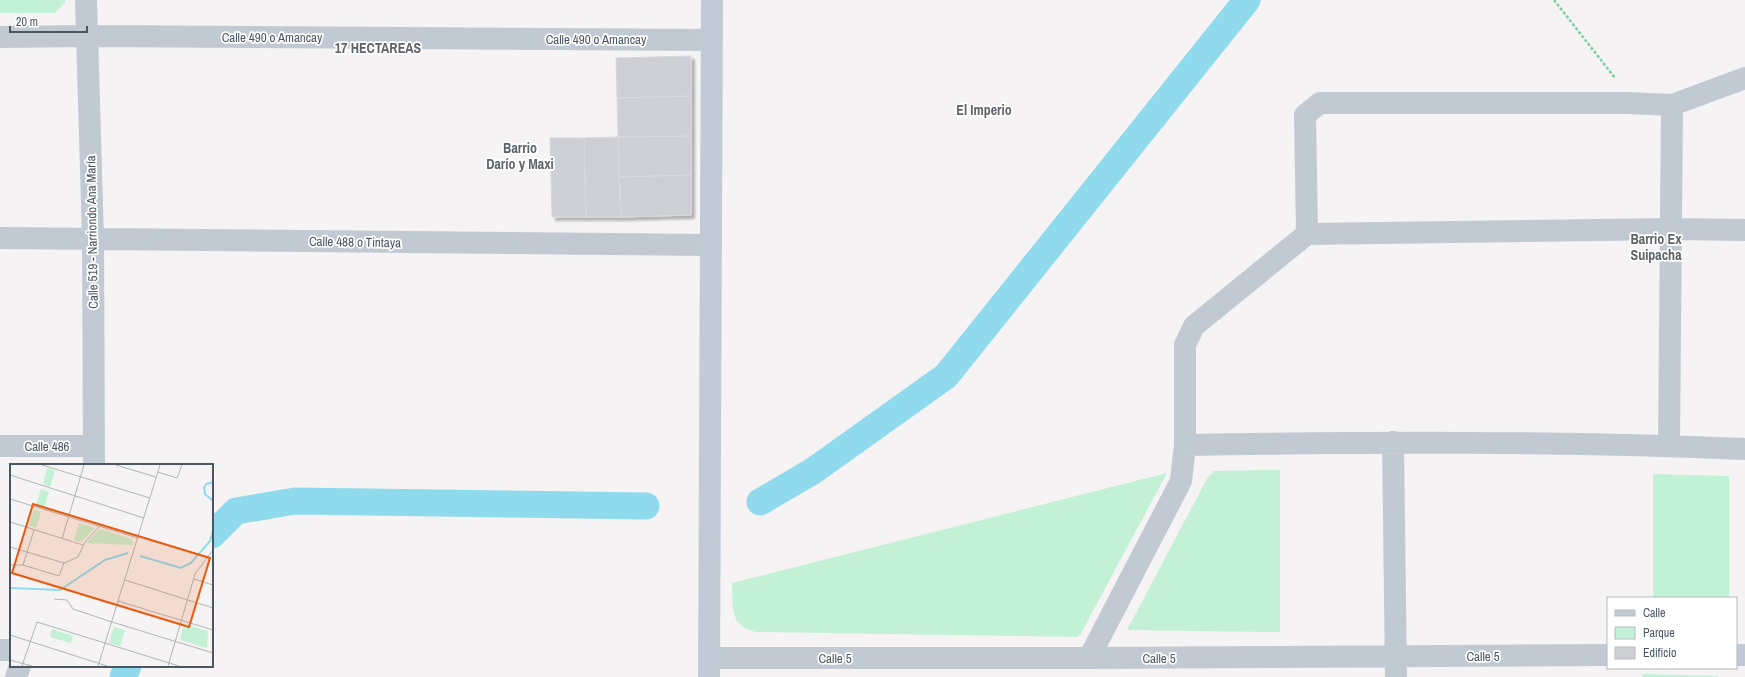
<svg xmlns="http://www.w3.org/2000/svg" width="1745" height="677" viewBox="0 0 1745 677" font-family="'Archivo Narrow',sans-serif">
	<style>
		.green { fill: #c3f1d5 }
		.lines { fill: none; stroke-linecap: round; stroke-linejoin: round }
		.canal { stroke: #90daee; stroke-width: 27 }
		.building { fill: #cdcfd5; stroke: #d7d9de; filter: url(#shadow) }
		.path { stroke: #7ad0a6; stroke-width: 2.5; stroke-dasharray: 3 2; stroke-linecap: butt }
		.street { stroke: #c1cad2; stroke-width: 22 }
		.secondary { stroke: #c1cbd6; stroke-width: 22 }
		.labels { text-anchor: middle; dominant-baseline: central; stroke-width: 3.5; stroke-linejoin: round; paint-order: stroke }
		.street-label { font-size: 13px; fill: #4a5661; stroke: #fff }
		.neighbourhood-label { font-size: 14px; font-weight: bold; fill: #5f6368; stroke: #fff }
		.inset-river { fill: none; stroke: #90daee; stroke-width: 2 }
		.inset-road { fill: none; stroke: #b1b4b9; stroke-width: 1 }
		.view { fill: #e8590c; fill-opacity: 0.15; stroke: #e8590c; stroke-width: 2 }
		.inset-edge { fill: none; stroke: #4a5661; stroke-width: 2 }
	</style>
	<defs>
		<filter id="shadow"><feDropShadow dx="3.5" dy="3.5" stdDeviation="1" flood-color="#0004"/></filter>
	</defs>
	<rect width="100%" height="100%" fill="#f5f3f3"/>
	<path class="green" d="M0 0H65V2L55 13H0Z
		M1280 470V632L1127 630 1208 477 1214 471Z
		M1167 473 1080 635 1077 637 756 632C729 626 733 606 732 583Z
		M1653 474 1729 476V598H1653Z
		M1642 674 1718 676V677H1643Z"/>
	<g class="lines">
		<path class="canal" d="M760 502 813 471 946 376 1247 0
			M212 535 236 511 295 501 646 506
			M123 677 128 666"/>
	</g>
	<path class="building" d="M691 56V96L617 98 616 58Z
		M691 96V136L618 137 617 98Z
		M691 136V175L619 177 618 137Z
		M618 137 621 217H586L584 138Z
		M550 138H584L586 217H552Z
		M691 175V215L621 217 619 177Z"/>
	<g class="lines">
		<path class="path" d="M1554 0 1615 78"/>
		<path class="street" d="M86 0 93 239 94 465
			M0 37 87 36 711 40
			M1307 234 1305 115 1320 103H1627L1672 105 1745 78
			M0 238 711 245
			M1393 442 1396 677
			M1185 445C1372 442 1558 441 1745 449
			M0 446H94
			M1669 446 1672 105
			M0 650H11
			M1736 655H1745
			M710 658H1089L1608 655
			M1089 658 1181 481 1185 445V345L1194 326 1307 234 1672 229 1745 230
			M16 677 20 666"/>
		<path class="secondary" d="M709 677 712 0"/>
	</g>
	<g class="labels">
		<g class="street-label">
			<text x="272" y="37">Calle 490 o Amancay</text>
			<text x="596" y="39">Calle 490 o Amancay</text>
			<text transform="translate(92 232) rotate(-91)">Calle 519 - Narriondo Ana María</text>
			<text transform="translate(355 242) rotate(1)">Calle 488 o Tintaya</text>
			<text x="47" y="446">Calle 486</text>
			<text x="1483" y="656">Calle 5</text>
			<text x="835" y="658">Calle 5</text>
			<text x="1159" y="658">Calle 5</text>
		</g>
		<g class="neighbourhood-label">
			<text x="378" y="48">17 HECTAREAS</text>
			<text x="984" y="110">El Imperio</text>
			<text x="520" y="148">Barrio<tspan x="520" dy="16">Darío y Maxi</tspan></text>
			<text x="1656" y="239">Barrio Ex<tspan x="1656" dy="16">Suipacha</tspan></text>
		</g>
	</g>
	<g transform="translate(10 464)">
		<rect width="203" height="203" fill="#f5f3f3"/>
		<path d="M37 4 45 7 40 23 33 20ZM31 25 39 28 34 44 26 41ZM24 45 31 48 26 64 19 61ZM69 59 85 64 71 78 64 76ZM90 65 122 75 123 81 76 79ZM174 160 198 167 197 184 170 176ZM104 163 115 166 110 182 99 179ZM42 165 63 172 61 179 40 173Z" fill="#c3f1d5"/>
		<path class="inset-river" d="M203 18 196 20 194 24 195 30 203 37M130 92 171 104 181 99 200 77 203 67M0 124 50 126 95 96 118 89"/>
		<path class="inset-road" d="M32 1 140 34M106 1 146 13M148 8 167 14 172 1M0 11 134 54M0 35 128 74M0 58 73 81M52 75 74 1M0 83 54 99 68 93 75 78 89 63M0 101H13L49 112 54 99M13 101 24 66M184 115 203 121M115 116 203 144M44 135 57 136 63 145 102 158 203 189M108 137 203 166M0 171 97 202M0 196 22 202M12 202 27 158 169 202M88 202 150 1M158 202 185 110 203 86"/>
		<path class="view" d="M23 40 200 94 179 163 2 109Z"/>
		<rect width="203" height="203" class="inset-edge"/>
	</g>
	<rect x="1607" y="597" width="130" height="72" fill="#ffffff" stroke="#b7bbc0"/>
	<rect x="1615" y="610" width="20" height="6" fill="#c1cbd6" stroke="#b7bbc0"/>
	<text x="1643" y="617" font-size="12" fill="#4a5661">Calle</text>
	<rect x="1615" y="627" width="20" height="12" fill="#c3f1d5" stroke="#b7bbc0"/>
	<text x="1643" y="637" font-size="12" fill="#4a5661">Parque</text>
	<rect x="1615" y="647" width="20" height="12" fill="#cdcfd5" stroke="#b7bbc0"/>
	<text x="1643" y="657" font-size="12" fill="#4a5661">Edificio</text>
	<path d="M10 26v6h77v-6" fill="none" stroke="#4a5661" stroke-width="2"/>
	<text x="16" y="26" font-size="12" fill="#4a5661" stroke="#ffffff" stroke-width="3" paint-order="stroke">20 m</text>
</svg>
